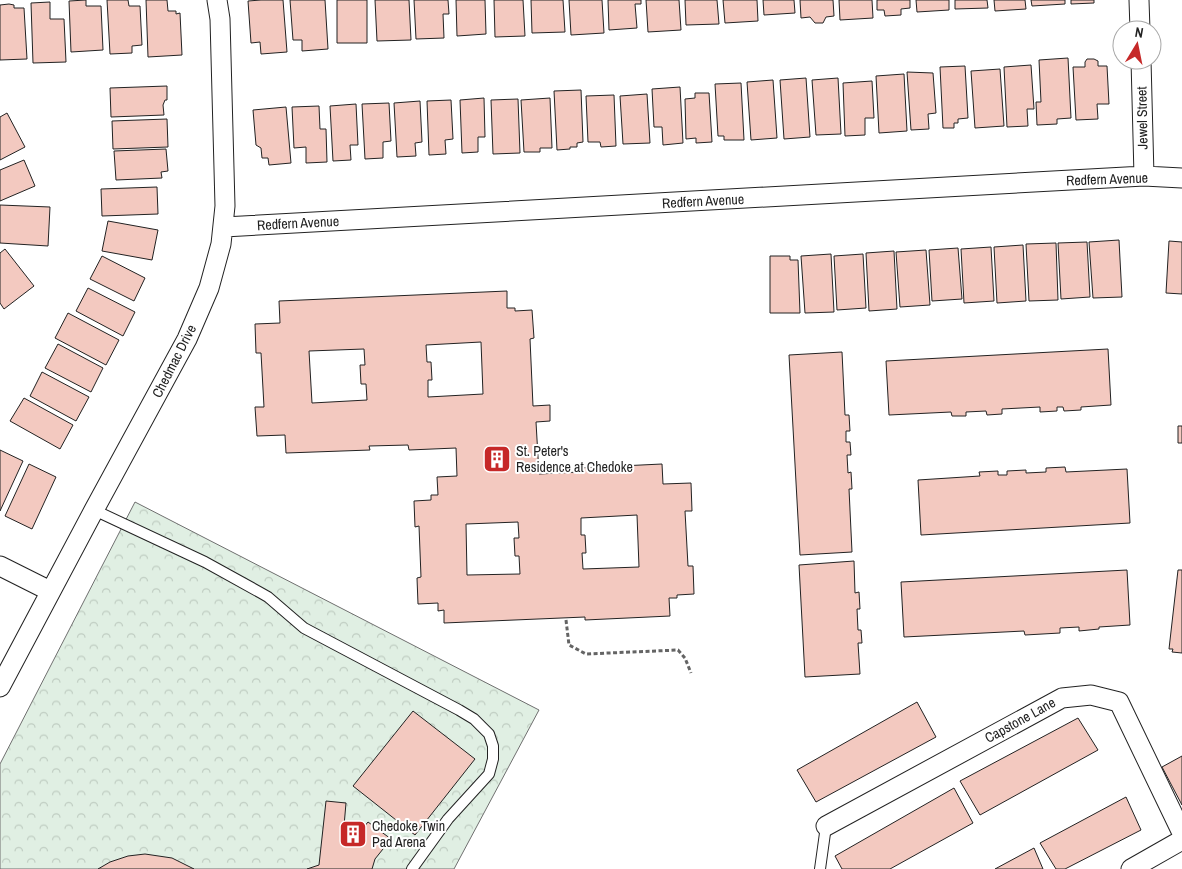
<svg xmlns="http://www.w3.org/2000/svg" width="1182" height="869" viewBox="0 0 1182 869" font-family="'Archivo Narrow',sans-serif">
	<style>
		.forest { fill: url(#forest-crowns); stroke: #6f6f6f }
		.building { fill: #f3c9c0; stroke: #222; fill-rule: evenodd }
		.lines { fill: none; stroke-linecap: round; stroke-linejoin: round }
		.service-casing { stroke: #222; stroke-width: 12 }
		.minor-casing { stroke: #222; stroke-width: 21 }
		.path { stroke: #646464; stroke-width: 3; stroke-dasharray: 4 2.5; stroke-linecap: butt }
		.service { stroke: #fff; stroke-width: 10 }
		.minor { stroke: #fff; stroke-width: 19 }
		.labels { text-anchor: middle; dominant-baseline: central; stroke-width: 4; stroke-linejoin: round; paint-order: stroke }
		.street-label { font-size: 14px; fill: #222; stroke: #fff }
		.poi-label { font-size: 14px; fill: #222; stroke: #fff; text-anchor: start }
	</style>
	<defs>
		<pattern id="forest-crowns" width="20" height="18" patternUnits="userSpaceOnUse" patternTransform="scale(1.25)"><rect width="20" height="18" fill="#e0efe3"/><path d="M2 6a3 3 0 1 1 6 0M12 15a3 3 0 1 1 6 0" fill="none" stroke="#c0cdc2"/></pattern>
	</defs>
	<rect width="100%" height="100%" fill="#fff"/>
	<path class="forest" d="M135 502 539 710 454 869H0V764Z"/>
	<path class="building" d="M86 0V6H101L103 50 71 52 69 1Z
		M107 0H128L129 6H140L142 45 132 46V53L110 54Z
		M146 0H167L168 11H176V14L180 13 182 55 148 57Z
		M261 0H283L287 52 261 54 260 42 251 43 248 1Z
		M290 0H325L328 49 302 51V40H293Z
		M337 0H367V43H337Z
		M375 0H409L411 40 377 41Z
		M414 0H448L449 14H443L444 38 416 39Z
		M456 0H485L486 34 457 36Z
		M523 0 525 36 495 37 494 0Z
		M531 0H563L565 32 532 33Z
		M569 0H602L604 33 571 35Z
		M608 0H641V4H635L637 28 609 30Z
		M646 0H679L681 30 648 32Z
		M685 0H717L719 24 686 25Z
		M723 0H757L758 21 725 23Z
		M763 0H794L795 13 764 15Z
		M800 0H833L834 16 826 17 823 23H815L810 17 801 18Z
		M839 0H872L873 18 840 20Z
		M877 0H910V8L901 9V15L885 16 884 10H877Z
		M916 0H949V10L917 12Z
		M955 0H987L988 8 955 9Z
		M994 0H1025L1026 9 995 11Z
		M1031 0H1065V4L1032 6Z
		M1071 0H1094V3L1071 4Z
		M50 2V19H64L66 62 33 63 31 3Z
		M9 4 14 5V8H24L27 59 0 60V5Z
		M1068 58 1071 118 1057 119V124L1037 125 1036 102H1041L1039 60Z
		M1087 59H1094L1098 61V66H1107L1109 104H1097L1098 119 1076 120 1073 67H1085V62Z
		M1031 65 1034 109H1027L1028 126 1007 127 1004 67Z
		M965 66 968 118 958 119V123H954V128H943L940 67Z
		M1000 69 1004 126 975 128 971 71Z
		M907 72 933 73 936 113 928 114 929 129 911 130Z
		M904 74 907 131 879 133 876 76Z
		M806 78 810 137 784 139 780 80Z
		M838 78 841 134 816 135 812 80Z
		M773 80 777 138 751 140 747 82Z
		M872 81 874 118H865V135L845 136 843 83Z
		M741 83 744 140H724V136H718L715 84Z
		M167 86V100H165L163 105 164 115 111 117 110 88Z
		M680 87 683 143 663 145 662 127H654L652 89Z
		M581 90 583 142 577 143V147H570V149L557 150 554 91Z
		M695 93H709L712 142 696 143V138L686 139 685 99 695 98Z
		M647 94 650 143 623 144 620 96Z
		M614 95 616 146 601 147 600 142H588L586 96Z
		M484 98 485 137H478V152L462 153 460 100Z
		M550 98 552 148H540V152H524L521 100Z
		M518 99 520 153 493 154 491 100Z
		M451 100 453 139 445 140 446 154 429 155 427 101Z
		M420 101 422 142 415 143 416 156 397 157 394 103Z
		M389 103 391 141 383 142V158L365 159 362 104Z
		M356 104 358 145H350L351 160 333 161 330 106Z
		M319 106 320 129H326L327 162 306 163V147L294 148 292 107Z
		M286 107 291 163 269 165 268 158H262L261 148 256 145 253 110Z
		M7 113 25 147 0 160V117Z
		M167 119 168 147 113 149 112 121Z
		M166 149 168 171 161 172 162 178 116 180 114 151Z
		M24 160 35 186 0 201V170Z
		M157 187 158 214 102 216 101 189Z
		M0 205 50 207 48 246 0 243Z
		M108 221 158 230 152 260 102 251Z
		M1119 240 1122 297 1093 298 1089 242Z
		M1169 241 1182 242V294L1166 293Z
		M1087 242 1090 297 1061 299 1058 243Z
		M1056 243 1058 300 1029 301 1026 244Z
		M1023 245 1026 301 997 303 994 247Z
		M991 247 994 301 964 303 961 249Z
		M958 248 962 299 932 301 929 250Z
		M5 249 34 286 4 309 0 303V253Z
		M926 250 930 305 900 307 896 252Z
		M894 251 897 309 869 311 866 253Z
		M831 254 834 312 805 313 801 256Z
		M863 254 866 308 837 310 834 256Z
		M102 256 145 278 134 301 90 279Z
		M770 256H790V260H798L800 313H770Z
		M88 288 135 312 123 336 76 311Z
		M507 291V308H515V311L532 310 534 338 530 339 533 406 550 405V421L536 422 539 474 579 472V468L662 464 663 484 691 483 692 511H685L688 566H693L694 594 677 595V598H669L670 616 585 620V617L444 623V610L438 611V603L418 604 417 578 421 577 419 526 415 527 414 501 431 500V495H438L437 477 457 476 456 448 409 450 408 445 369 446 370 450 286 453 285 435 257 436 255 407H264L261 353H256L255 324 280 323 279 301ZM481 342 483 394 428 397V380H432L431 362H427L426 345ZM364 349 365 365H360L361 384H366L367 400 312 403 309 351ZM637 515 639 567 583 569 582 553H586L585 535H581V518ZM518 522 519 538H514L515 556H519L520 574 467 575 466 524Z
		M68 313 119 340 106 365 55 338Z
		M58 344 103 368 91 392 45 368Z
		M1108 349 1111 405 1081 407V410L1064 411 1063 407H1057V411L1040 412V407L1002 409V414L987 415 986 411 966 412V416H952L951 412 889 415 886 361Z
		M842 352 845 415H849L850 431H846V442H850L851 455H847L848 473 851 472 852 489H849L852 552 800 555 789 355Z
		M42 372 89 397 76 421 30 396Z
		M24 398 73 425 60 449 10 421Z
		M1178 426H1182V443H1178Z
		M0 450 23 461 0 511Z
		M29 464 56 477 32 529 5 516Z
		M1065 467 1066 472 1127 469 1130 523 921 535 918 480 980 476 979 472 998 471V475H1007V471L1026 470V473L1046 472V468Z
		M854 561 855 593 859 592 860 609H857L858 630H861L862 643H858L860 674 805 677 799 565Z
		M1127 570 1130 625 1099 627V629L1079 631V627L1060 628V633L1025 635 1024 631 904 637 901 582Z
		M1178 570H1182V653L1172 652 1173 649H1169Z
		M917 702 936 737 816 802 797 770Z
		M413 711 475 759 415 835 353 786Z
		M1078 718 1098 750 980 815 960 781Z
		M1182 756V805L1162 767Z
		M954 788 973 823 890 869H842L835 856Z
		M1126 797 1141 830 1065 869H1056L1040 843Z
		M326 801 346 803 344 826 363 828 368 822 391 839 375 859 372 869H307L319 865Z
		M1034 848 1043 869H995Z
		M145 854 172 858 194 869H98L110 862 128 856Z"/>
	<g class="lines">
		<g class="service-casing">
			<path id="service" d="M94 510 205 562 261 593 268 597 304 628 459 710 474 719 489 734 493 746V759L489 774 448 819 412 869
				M820 869 826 826"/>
		</g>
		<g class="minor-casing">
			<path id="minor" d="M1139 0 1140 30
				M1141 60 1144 176
				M224 227 1144 176 1182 178
				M0 566 50 591
				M0 687 94 510 187 339 209 288 221 244 225 206 220 19 217 0
				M826 826 1062 698 1091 695 1119 702 1182 833
				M1131 869 1182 840"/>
		</g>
		<path class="path" d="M566 620 569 645 586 654 678 650 685 658 691 673"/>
		<use href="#service" class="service"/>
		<use href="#minor" class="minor"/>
	</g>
	<defs>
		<g id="building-square" transform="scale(1.4375)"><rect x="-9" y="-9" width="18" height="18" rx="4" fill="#c62828" stroke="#fff"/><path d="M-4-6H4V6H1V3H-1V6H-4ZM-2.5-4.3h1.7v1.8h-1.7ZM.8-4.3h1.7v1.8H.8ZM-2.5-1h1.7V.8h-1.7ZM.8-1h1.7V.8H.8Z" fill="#fff"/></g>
	</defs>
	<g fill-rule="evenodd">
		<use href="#building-square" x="497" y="459"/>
		<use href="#building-square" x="353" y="834"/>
	</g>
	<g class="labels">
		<g class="street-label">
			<text transform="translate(1142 118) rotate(-91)">Jewel Street</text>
			<text transform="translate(1107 179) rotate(-2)">Redfern Avenue</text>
			<text transform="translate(703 201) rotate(-3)">Redfern Avenue</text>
			<text transform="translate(298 223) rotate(-3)">Redfern Avenue</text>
			<text transform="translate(174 361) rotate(-63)">Chedmac Drive</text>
			<text transform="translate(1020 720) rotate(-29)">Capstone Lane</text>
		</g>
		<g class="poi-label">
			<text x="516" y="451">St. Peter's<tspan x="516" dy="16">Residence at Chedoke</tspan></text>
			<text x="372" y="826">Chedoke Twin<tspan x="372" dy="16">Pad Arena</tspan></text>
		</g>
	</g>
	<g transform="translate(1137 45) rotate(10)"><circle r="24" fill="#ffffff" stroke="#a7a7a7"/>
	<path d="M0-4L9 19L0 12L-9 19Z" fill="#c62828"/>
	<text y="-8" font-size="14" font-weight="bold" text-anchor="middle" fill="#222222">N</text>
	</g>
</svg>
